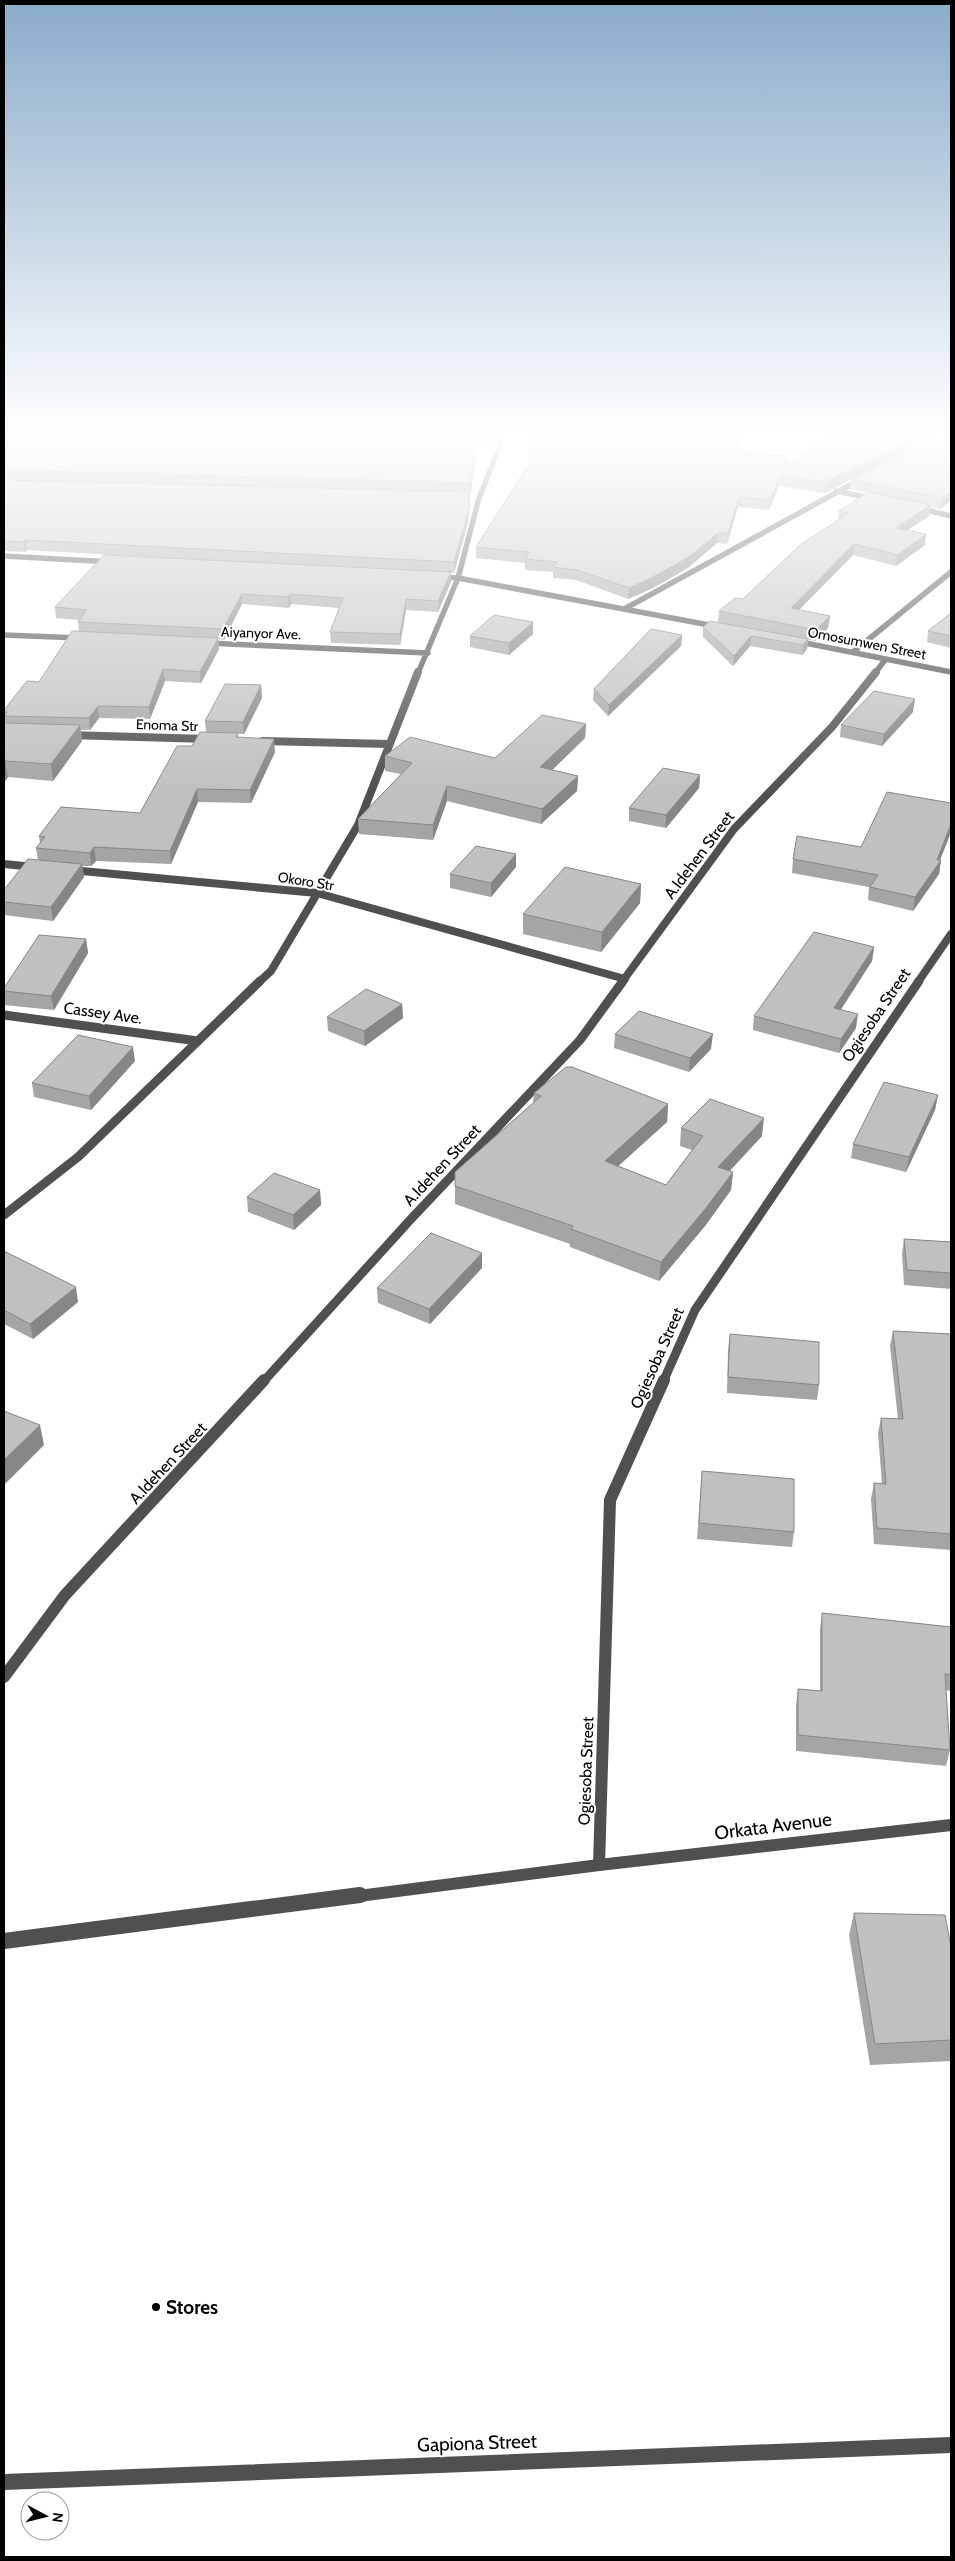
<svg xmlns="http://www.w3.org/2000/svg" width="955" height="2561" viewBox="0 0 955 2561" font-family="Cabin,sans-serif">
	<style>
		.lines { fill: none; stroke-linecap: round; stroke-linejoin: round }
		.minor-far4 { stroke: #505050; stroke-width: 5.5 }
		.minor-far3 { stroke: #505050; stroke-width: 8 }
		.minor-far2 { stroke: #505050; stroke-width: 9 }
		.minor-far1 { stroke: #505050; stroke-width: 12 }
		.minor { stroke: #505050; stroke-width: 16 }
		.wall { fill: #a5a5a5 }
		.shaded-wall { fill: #868686 }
		.building { fill: #c0c0c0; stroke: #868686 }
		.poi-dot { fill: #000; stroke: #fff; stroke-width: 2 }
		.labels { text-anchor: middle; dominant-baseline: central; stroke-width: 4; stroke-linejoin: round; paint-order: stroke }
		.far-street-label { font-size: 14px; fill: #000; stroke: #fff }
		.street-label { font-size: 16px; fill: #000; stroke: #fff }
		.near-street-label { font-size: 19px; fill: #000; stroke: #fff }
		.near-poi-label { font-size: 19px; font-weight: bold; fill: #000; stroke: #fff; text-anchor: start }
	</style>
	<rect width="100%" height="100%" fill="#fff"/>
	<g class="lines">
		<path class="minor-far4" d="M913 433 947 436
			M463 438 502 439
			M836 491 874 499
			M918 508 951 516
			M4 556 112 562
			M439 577 458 578 720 627
			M626 608 863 478
			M4 635 80 638
			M795 641 951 672
			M207 643 428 653
			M853 652 951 572
			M418 673 458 578 479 498 505 433
			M875 673 885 660"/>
		<path class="minor-far3" d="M68 735 208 739
			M263 741 389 744
			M4 864 34 867
			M71 870 317 893 625 979
			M259 982 271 971 358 825 418 672
			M622 982 734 829 832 727 876 672
			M918 982 951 934"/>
		<path class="minor-far2" d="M4 1015 198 1041
			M4 1215 78 1157 260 981
			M263 1382 411 1219 580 1040 623 981
			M663 1382 695 1310 919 981"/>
		<path class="minor-far1" d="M4 1677 65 1595 264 1380
			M599 1865 610 1500 664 1380
			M351 1897 599 1865 951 1825"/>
		<path class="minor" d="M4 1941 360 1895
			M4 2482 951 2445"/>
	</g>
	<path class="wall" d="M4 433H478H477V443L471 493H470V502L468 522 454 573H451V582L438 612 406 610 400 645 331 643 330 632 339 608 291 604 289 608 242 604 224 640 218 639 219 649 201 683 165 681 150 719 99 718 90 730H81L82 741 53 781 8 777 4 783V710L39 682 79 632 78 622 79 620 56 618 55 607 199 560 27 550 25 552 4 551Z
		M528 433H745L738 452 787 465 827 433H931L930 439 824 493 779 486 769 510 738 507 727 544 717 543 688 568 651 589 628 599 576 580 553 578V572L525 570V563L476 558V547L529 463Z
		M951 433V501L940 509 930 507 929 516 907 530 925 545 896 566 853 555 799 610 830 616 828 628 815 641 808 640 807 649 802 655 750 646 733 666 703 637V627L718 622 719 611 743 599 838 520 839 511 868 493 850 489 851 479Z
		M951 613V648L927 642 928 631Z
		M533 634 509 655 470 647V636Z
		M682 635 681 646 608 716 593 700 594 689Z
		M261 685 262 698 244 734H238V737L275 752 251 803 198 802 171 864 96 861 91 866H82L84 877 53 921 4 915V890L38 860 36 848 40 843 39 836 140 813 192 746 206 732 205 721Z
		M913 712 882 746 840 737 841 725Z
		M586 724 585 738 552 770 578 776 577 791 541 824 447 801 433 840 359 834 358 819 401 774 385 771V756L495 758Z
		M700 775 699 788 666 828 629 821V808Z
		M951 803V832L940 860H941L939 874 913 911 868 900 869 887 792 873 793 859 861 847Z
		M516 867 491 897 450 888V874Z
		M641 884 640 903 601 952 523 934V914Z
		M86 939 88 953 54 1010 4 1005V988Z
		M874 947 872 961 841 1009 856 1028 839 1053 753 1030 754 1016Z
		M402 1004 403 1018 365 1046 328 1031 327 1017Z
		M615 1034 711 1049 689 1072 614 1048Z
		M135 1061 91 1110 34 1097 32 1083Z
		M534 1093 668 1104 667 1122 618 1166 666 1185 692 1150 680 1146 681 1128 762 1136 730 1171 733 1172 731 1190 705 1226 659 1281 570 1247V1244L455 1204V1172L533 1103Z
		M938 1095 935 1110 906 1172 851 1158 853 1144Z
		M320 1190 321 1205 294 1230 248 1212 247 1197Z
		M904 1239 951 1242V1289L904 1285 902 1254Z
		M4 1251 78 1302 33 1339 4 1324Z
		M482 1268 430 1324 378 1303 377 1288Z
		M893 1331 951 1338V1550L874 1544 871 1499 874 1483 882 1484 878 1433 881 1418 898 1419 890 1346Z
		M730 1334 819 1385 817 1400 727 1393 728 1350Z
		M702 1471 794 1532 792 1547 697 1539Z
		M822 1613 951 1627V1691L946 1690 950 1750 946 1766 796 1751V1705L798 1689 820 1691V1629Z
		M854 1913 951 1947V2061L870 2065 849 1935Z"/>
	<path class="shaded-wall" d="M477 433V443L471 493V483Z
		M742 433H745L735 461 736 451Z
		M925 433H931L930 439 824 493 825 482Z
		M788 456 787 466 782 478 783 468Z
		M780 476 779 486 769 510 770 500Z
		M470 492V502L468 522 454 573V562Z
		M951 492V501L940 509 941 498Z
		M739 497 738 507 727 544 728 533Z
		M930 505 929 516 895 539 896 528Z
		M718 533 717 543 688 568 651 589 628 599 629 588Z
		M926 534 925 545 896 566 898 555Z
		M25 540 27 550 25 552 23 542Z
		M854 544 853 555 789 620 791 608Z
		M451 572V582L438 612V601Z
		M242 594V604L224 640 223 629Z
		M290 594 291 604 289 608 288 597Z
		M406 599V610L400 645V634Z
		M830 616 828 628 815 641 816 630Z
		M533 622V634L509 655V643Z
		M682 635 681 646 608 716 609 705Z
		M751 636 750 646 733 666 734 656Z
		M218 638 219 649 201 683 200 672Z
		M808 639 807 649 802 655 803 645Z
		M163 669 165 681 150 719 149 707Z
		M261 685 262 698 244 734 243 722Z
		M915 699 913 712 882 746 884 734Z
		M98 706 99 718 90 730 89 718Z
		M586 724 585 738 540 782V767Z
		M80 725 82 741 53 781 51 764Z
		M274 739 275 752 251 803 250 790Z
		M5 761 8 777 4 783V763Z
		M700 775 699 788 666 828V815Z
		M578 776 577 791 541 824 542 809Z
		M447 786V801L433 840V825Z
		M197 789 198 802 171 864 170 851Z
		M951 824V832L938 865 941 860 939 874 913 911 915 897 937 860Z
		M94 847 96 861 91 866 90 853Z
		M516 854V867L491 897V883Z
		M82 864 84 877 53 921 51 907Z
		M641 884 640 903 601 952 602 932Z
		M86 939 88 953 54 1010 51 996Z
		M874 947 872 961 833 1022 834 1008Z
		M402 1004 403 1018 365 1046 364 1031Z
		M858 1014 856 1028 839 1053 841 1039Z
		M713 1034 711 1049 689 1072 690 1058Z
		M133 1047 135 1061 91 1110 89 1096Z
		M938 1095 935 1110 906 1172 909 1157Z
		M668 1104 667 1122 604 1179 605 1161Z
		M764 1118 762 1136 716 1185 718 1167Z
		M733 1172 731 1190 705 1226 659 1281 661 1262Z
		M320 1190 321 1205 294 1230 293 1215Z
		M482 1253V1268L430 1324 429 1309Z
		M76 1287 78 1302 33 1339 30 1324Z
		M40 1425 44 1445 4 1485V1460Z"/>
	<path class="building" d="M4 433H477L471 483 4 470Z
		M528 433H742L736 451 788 456 783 468 827 433H925L825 482 780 476 770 500 739 497 728 533H718L689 557 651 578 629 588 577 570 553 567 557 562 525 559 529 552 476 547 530 463Z
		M946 433H951V492L941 498 851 479Z
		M4 480 470 492 468 512 454 562 25 540 23 542 4 541Z
		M869 492 930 505 896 528 926 534 898 555 854 544 791 608 830 616 816 630 719 611 735 598 743 599 800 545 849 513 839 511Z
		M104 555 451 572 438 601 406 599 400 634 330 632 343 598 290 594 288 597 242 594 223 629 78 622 86 610 55 607Z
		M951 613V636L928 631Z
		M494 615 533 622 509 643 470 636Z
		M710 621 808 639 803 645 751 636 734 656 703 627Z
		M651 629 682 635 609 705 594 689Z
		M72 631 218 638 200 672 163 669 149 707 98 706 89 718 4 716 7 712H4V710L27 681 39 682Z
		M225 684 261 685 243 722 205 721Z
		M874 691 915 699 884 734 841 725Z
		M542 715 586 724 540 767 578 776 542 809 447 786 433 825 358 819 412 763 385 756 410 737 495 758Z
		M4 723 80 725 51 764 5 761 4 763Z
		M200 732 238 733 236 737 274 739 250 790 197 789 170 851 94 847 90 853 36 848 45 837 39 836 61 807 140 813 177 746H192Z
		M663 768 700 775 666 815 629 808Z
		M887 792 951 803V824L937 860H941L915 897 870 887 878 875 793 859 797 836 861 847Z
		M476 846 516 854 491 883 450 874Z
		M28 859 82 864 51 907 4 902V890Z
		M565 867 641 884 602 932 523 914Z
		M814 932 874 947 834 1008 858 1014 841 1039 754 1016Z
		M39 935 86 939 51 996 4 991V988Z
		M366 989 402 1004 364 1031 327 1017Z
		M639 1011 713 1034 690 1058 615 1034Z
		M78 1035 133 1047 89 1096 32 1083Z
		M566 1067H572L668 1104 605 1161 666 1185 703 1136 681 1128 710 1099 764 1118 718 1167 733 1172 706 1208 661 1262 571 1229 573 1226 455 1186V1172L541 1096 534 1093Z
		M884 1082 938 1095 909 1157 853 1144Z
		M274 1173 320 1190 293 1215 247 1197Z
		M431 1233 482 1253 429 1309 377 1288Z
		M904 1239 951 1242V1273L907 1270Z
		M4 1251 76 1287 30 1324 4 1310Z
		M893 1331 951 1334V1534L877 1528 874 1483 886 1484 881 1418 903 1419Z
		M730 1334 819 1342V1385L728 1377Z
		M4 1411 40 1425 4 1460Z
		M702 1471 794 1479V1532L699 1523Z
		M822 1613 951 1627V1675L945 1674 950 1750 798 1735V1689L822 1691Z
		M854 1913 945 1915 951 1947V2040L875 2044Z"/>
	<linearGradient id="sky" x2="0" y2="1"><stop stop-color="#8aabca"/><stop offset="0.55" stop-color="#fff"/><stop offset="1" stop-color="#fff" stop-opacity="0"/></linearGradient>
	<rect width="955" height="791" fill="url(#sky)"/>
	<circle class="poi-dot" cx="156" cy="2307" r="5"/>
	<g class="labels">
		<g class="far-street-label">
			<text transform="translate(261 633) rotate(2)">Aiyanyor Ave.</text>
			<text transform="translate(867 643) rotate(11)">Omosumwen Street</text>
			<text transform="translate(167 725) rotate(2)">Enoma Str</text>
			<text transform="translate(306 881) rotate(9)">Okoro Str</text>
		</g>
		<g class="street-label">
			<text transform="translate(699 855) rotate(-53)">A.Idehen Street</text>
			<text transform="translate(103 1013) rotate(8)">Cassey Ave.</text>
			<text transform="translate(876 1015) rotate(-56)">Ogiesoba Street</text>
			<text transform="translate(442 1165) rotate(-47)">A.Idehen Street</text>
			<text transform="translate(657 1358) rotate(-66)">Ogiesoba Street</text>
			<text transform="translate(168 1463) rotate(-47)">A.Idehen Street</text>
			<text transform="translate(586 1771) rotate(-88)">Ogiesoba Street</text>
		</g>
		<g class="near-street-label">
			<text transform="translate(773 1826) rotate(-7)">Orkata Avenue</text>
			<text transform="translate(477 2443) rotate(-2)">Gapiona Street</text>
		</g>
		<g class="near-poi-label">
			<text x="166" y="2307">Stores</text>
		</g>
	</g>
	<rect width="955" height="2561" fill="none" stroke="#000000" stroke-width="10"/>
	<g transform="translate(45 2516) rotate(97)"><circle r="24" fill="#ffffff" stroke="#999999"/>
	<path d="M0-4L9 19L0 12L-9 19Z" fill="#000000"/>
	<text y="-8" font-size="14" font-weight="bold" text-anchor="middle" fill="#000000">N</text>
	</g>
</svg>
